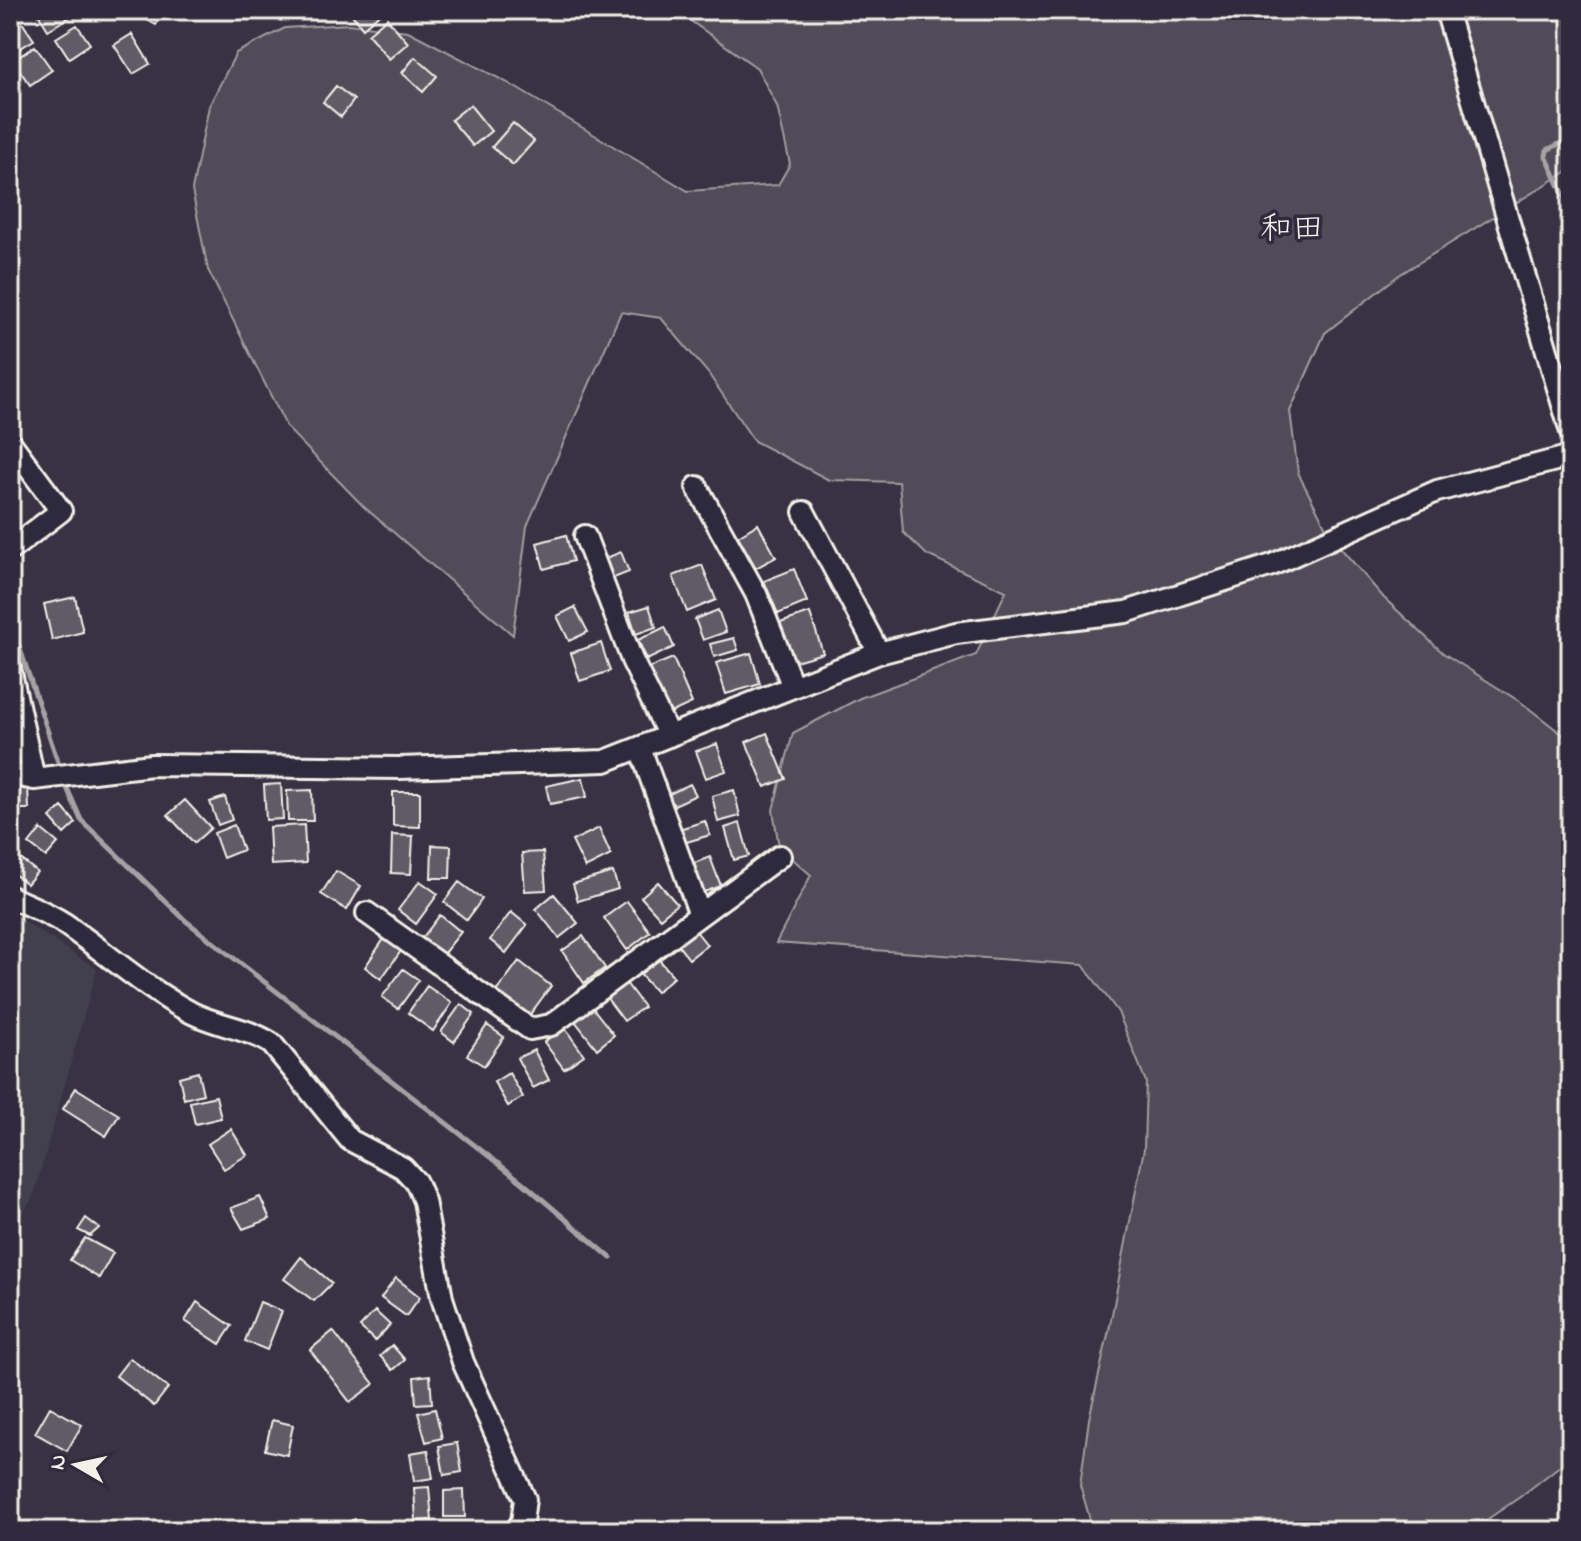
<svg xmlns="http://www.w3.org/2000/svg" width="1581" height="1541" viewBox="0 0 1581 1541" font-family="'Indie Flower','Klee One',sans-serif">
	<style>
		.built { fill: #433f4e }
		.green { fill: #504b59; stroke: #a29ea0; stroke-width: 2 }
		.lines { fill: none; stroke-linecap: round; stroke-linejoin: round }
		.stream { stroke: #a6a2a4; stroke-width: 5 }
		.building { fill: #5f5c67; stroke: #f4f1e8; stroke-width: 2 }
		.street-casing { stroke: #f4f1e8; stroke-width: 26 }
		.street { stroke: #2f2a3d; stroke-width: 20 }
		.labels { text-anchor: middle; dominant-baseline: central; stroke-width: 7; stroke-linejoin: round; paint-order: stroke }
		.quarter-label { font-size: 32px; fill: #f4f1e8; stroke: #2f2a3d }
	</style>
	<rect width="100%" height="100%" fill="#373244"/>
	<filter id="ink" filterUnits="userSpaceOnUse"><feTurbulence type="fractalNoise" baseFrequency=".0125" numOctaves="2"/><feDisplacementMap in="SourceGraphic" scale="16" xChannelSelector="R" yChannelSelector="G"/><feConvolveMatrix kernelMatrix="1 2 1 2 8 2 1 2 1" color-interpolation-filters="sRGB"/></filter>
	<g filter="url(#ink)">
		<path class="built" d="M10 912 97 969 34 1195 10 1235Z"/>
		<path class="green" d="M683 10H1571V169L1399 275 1325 333 1290 411 1298 473 1331 537 1384 598 1443 653 1522 703 1571 741V1457L1520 1497 1470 1531H1101L1091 1523 1080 1485 1089 1419 1109 1330 1144 1149 1146 1082 1118 1012 1083 965 776 943 811 875 779 847 773 810 793 733 860 698 976 655 1006 591 927 555 903 532 899 482 829 480 754 441 708 373 661 318 621 312 527 526 513 635 364 507 287 428 208 270 192 190 209 106 236 53 285 28 348 24 408 31 508 83 688 191 778 185 790 164 777 106 757 68 678 12Z"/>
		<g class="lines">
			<path class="stream" d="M1571 138 1547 150 1546 156 1571 211
				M10 610 14 617 13 628 61 771
				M64 781 81 820 186 921 522 1182 611 1258"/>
		</g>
		<path class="building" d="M36 10H66L70 17 48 30Z
			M129 10H164L156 25Z
			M348 10H381L382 12 363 28Z
			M19 18 34 40 12 53 10 49V24Z
			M387 18 408 43 389 59 368 34Z
			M77 25 90 44 69 58 56 38Z
			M132 34 150 64 133 74 114 45Z
			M35 46 52 70 30 85 13 61Z
			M415 57 437 76 423 92 402 73Z
			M336 86 354 100 341 117 323 102Z
			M470 105 491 131 473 146 451 120Z
			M513 123 534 141 513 165 492 147Z
			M758 524 776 557 756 568 738 536Z
			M566 535 573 561 544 569 537 543Z
			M621 552 629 572 609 580 601 560Z
			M702 565 716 600 687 612 673 576Z
			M794 569 807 602 778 614 764 581Z
			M75 597 83 632 52 640 44 604Z
			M649 606 656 627 636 634 629 612Z
			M575 607 588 632 569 641 557 616Z
			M718 610 726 632 703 640 695 619Z
			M810 613 823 653 792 662 780 623Z
			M665 627 674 647 647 660 638 640Z
			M734 638 738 650 714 657 710 644Z
			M601 643 610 671 580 681 571 653Z
			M751 653 760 684 726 694 716 663Z
			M673 658 692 703 666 715 646 669Z
			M767 733 786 779 765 787 746 742Z
			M717 744 726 771 706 778 696 751Z
			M583 778 587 797 550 804 546 786Z
			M281 784 283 819 266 820 264 785Z
			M690 784 696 795 668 808 663 797Z
			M28 787 29 809H10V788Z
			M312 790 313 821H288L287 791Z
			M734 790 740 816 718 822 712 796Z
			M393 792H420V827L393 826Z
			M225 797 232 820 218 825 210 802Z
			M185 800 211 828 194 843 168 815Z
			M62 807 76 823 64 834 50 818Z
			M705 821 710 835 680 844 676 830Z
			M740 823 749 856 734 860 725 828Z
			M234 825 243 850 223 858 214 833Z
			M304 825 306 863 271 865 269 827Z
			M599 828 611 855 585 868 572 841Z
			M41 829 58 843 46 857 29 844Z
			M392 835 413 836 411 874 391 873Z
			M432 845 451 846 450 878H431Z
			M543 852 546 890 525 891 522 853Z
			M17 856 37 872 27 884 10 871V865Z
			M710 857 721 886 696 895 686 866Z
			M336 871 361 886 347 910 321 894Z
			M613 872 618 889 578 901 573 884Z
			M420 881 438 894 416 924 398 910Z
			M459 882 482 899 467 920 444 902Z
			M658 882 677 904 660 918 641 897Z
			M554 894 578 923 559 938 536 909Z
			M627 901 650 932 627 950 604 918Z
			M511 912 527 925 506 953 490 940Z
			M440 915 461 932 440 958 420 941Z
			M692 926 707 945 689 959 674 940Z
			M583 936 605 968 584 983 562 951Z
			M384 939 401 951 381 979 365 967Z
			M656 956 674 977 656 992 638 972Z
			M519 961 551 986 528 1017 496 992Z
			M403 969 419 980 398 1009 382 997Z
			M626 983 644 1007 624 1021 606 997Z
			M427 986 452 1003 433 1031 408 1013Z
			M461 1004 474 1014 454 1042 441 1032Z
			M592 1007 614 1035 597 1049 575 1021Z
			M487 1025 504 1037 484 1066 467 1055Z
			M564 1027 584 1055 564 1069 544 1042Z
			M534 1050 549 1080 533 1088 517 1058Z
			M198 1072 203 1094 184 1099 179 1077Z
			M509 1073 523 1097 508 1106 494 1082Z
			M76 1088 119 1115 106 1136 63 1109Z
			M216 1096 221 1118 195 1124 190 1102Z
			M231 1129 247 1155 224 1169 208 1144Z
			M260 1197 270 1219 243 1229 231 1208Z
			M86 1218 99 1228 90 1236 78 1230Z
			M85 1238 113 1253 99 1278 70 1260Z
			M301 1257 332 1283 314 1301 284 1279Z
			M396 1278 420 1297 406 1316 381 1298Z
			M197 1302 232 1326 220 1344 185 1321Z
			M260 1302 282 1311 267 1350 245 1341Z
			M375 1311 390 1325 375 1341 360 1327Z
			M333 1331 374 1384 350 1402 310 1350Z
			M392 1345 405 1360 393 1370 380 1356Z
			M130 1358 168 1388 154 1406 116 1376Z
			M430 1375 432 1403 416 1404 414 1377Z
			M50 1407 82 1425 67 1451 35 1433Z
			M435 1409 442 1438 426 1442 418 1413Z
			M272 1420 293 1425 287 1455 265 1450Z
			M457 1443 462 1472 444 1475 439 1446Z
			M428 1450 433 1478 414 1481 410 1453Z
			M429 1487 432 1520 416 1521 414 1488Z
			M464 1490 465 1517H444V1491Z"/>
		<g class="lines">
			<g class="street-casing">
				<path id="street" d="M1446 10 1571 432
					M10 442 61 511 10 550
					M697 487 756 594 793 687
					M804 512 879 653
					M585 536 632 660 669 736
					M10 668 34 779
					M640 748 700 915
					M10 774 34 779 152 765 400 768 605 761 879 653 956 633 1126 612 1272 565 1437 491 1571 456
					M10 897C28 905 49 913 65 924 108 954 146 989 192 1013 218 1026 248 1028 272 1044L350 1140 403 1168 416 1182 424 1201 442 1298 463 1362 525 1499 522 1522 515 1531
					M367 913 530 1029 551 1025 780 856
					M357 1531H359"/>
			</g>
			<use href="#street" class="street"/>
		</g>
	</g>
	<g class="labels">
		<g class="quarter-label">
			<text x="1292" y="230">和田</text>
		</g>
	</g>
	<rect width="1581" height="1541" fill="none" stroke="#2f2a3d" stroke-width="40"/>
	<rect x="20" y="20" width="1541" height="1501" fill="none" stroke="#f4f1e8" stroke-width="3" filter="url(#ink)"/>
	<g transform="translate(76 1465) rotate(279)" stroke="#2f2a3d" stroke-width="6" paint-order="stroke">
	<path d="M0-6L14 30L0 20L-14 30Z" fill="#f4f1e8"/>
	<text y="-12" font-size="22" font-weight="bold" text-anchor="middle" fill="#f4f1e8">N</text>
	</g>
</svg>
